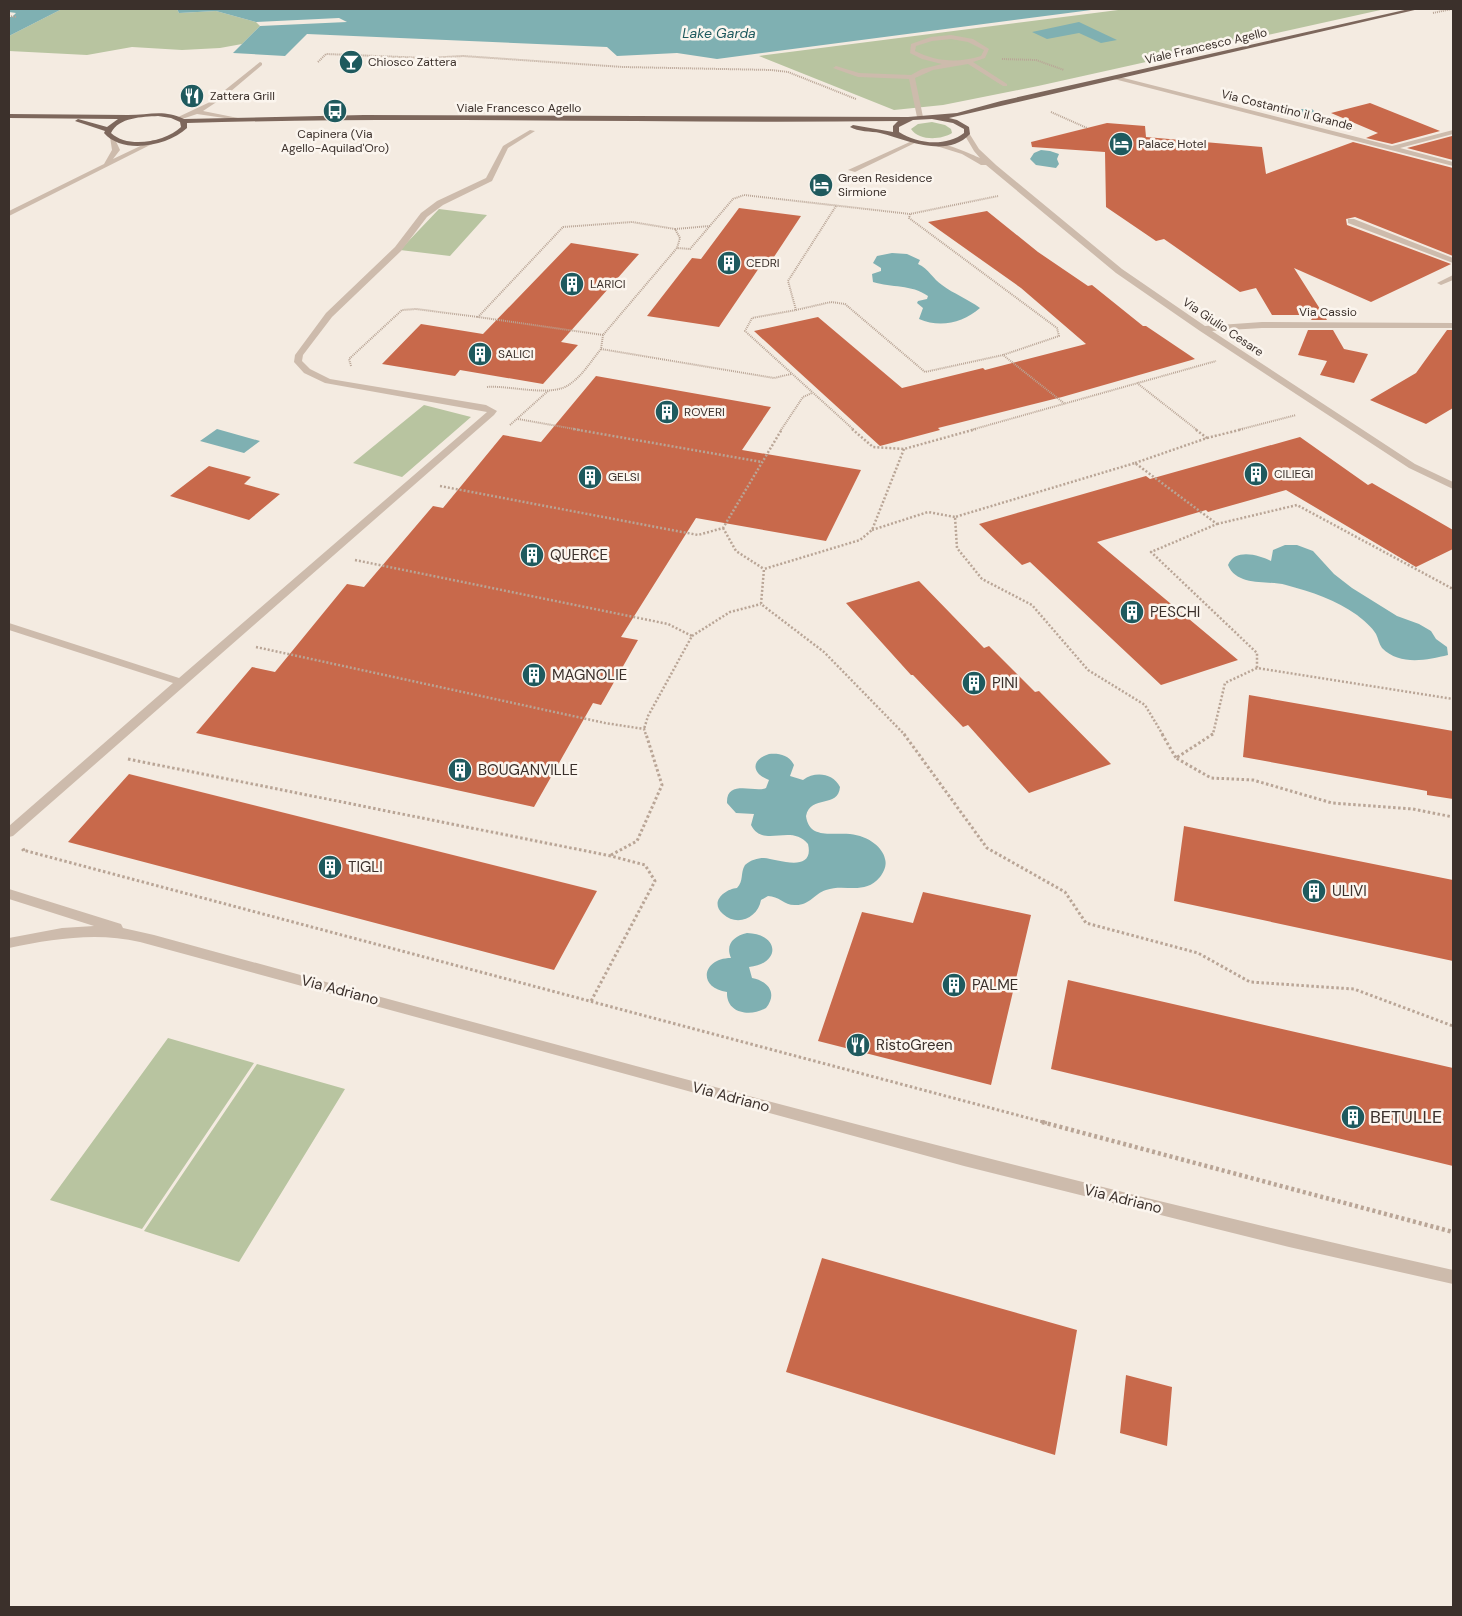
<svg xmlns="http://www.w3.org/2000/svg" width="1462" height="1616" viewBox="0 0 1462 1616" font-family="'DM Sans',sans-serif">
	<style>
		.green { fill: #b8c4a0 }
		.water { fill: #7fb0b2 }
		.building { fill: #c8694b }
		.lines { fill: none; stroke-linecap: round; stroke-linejoin: round }
		.path-far3 { stroke: #b9a596; stroke-width: 2; stroke-dasharray: 1 1; stroke-linecap: butt }
		.path-far2 { stroke: #b9a596; stroke-width: 2.5; stroke-dasharray: 2 2; stroke-linecap: butt }
		.path-far1 { stroke: #b9a596; stroke-width: 3; stroke-dasharray: 2.5 2.5; stroke-linecap: butt }
		.path { stroke: #b9a596; stroke-width: 4.5; stroke-dasharray: 3 3; stroke-linecap: butt }
		.minor { fill: #cdbbac; fill-rule: evenodd }
		.major { fill: #7d675c; fill-rule: evenodd }
		.labels { text-anchor: middle; dominant-baseline: central; stroke-width: 5; stroke-linejoin: round; paint-order: stroke }
		.far-street-label { font-size: 12px; fill: #3b302b; stroke: #fbf5ee }
		.far-poi-label { font-size: 12px; fill: #3b302b; stroke: #fbf5ee; text-anchor: start }
		.far-water-label { font-size: 14px; font-style: italic; fill: #1f5a5e; stroke: #fbf5ee }
		.poi-label { font-size: 15px; fill: #3b302b; stroke: #fbf5ee; text-anchor: start }
		.street-label { font-size: 15px; fill: #3b302b; stroke: #fbf5ee }
		.near-poi-label { font-size: 18px; fill: #3b302b; stroke: #fbf5ee; text-anchor: start }
	</style>
	<rect width="100%" height="100%" fill="#f4ebe1"/>
	<path class="green" d="M72 9H177L179 13 216 11 256 22 260 26 242 44 220 48 182 50 132 47 87 55 9 51V36L60 10Z
		M1126 9H1385L1038 86 943 105 894 110 759 56Z
		M932 122 945 125 951 129 952 133C941 140 919 141 911 129L918 124Z
		M439 209 487 215 450 256 400 250Z
		M424 405 471 417 402 477 353 463Z
		M168 1038 254 1063 142 1229 50 1200Z
		M257 1064 345 1089 239 1262 144 1231Z"/>
	<path class="water" d="M9 9H72L60 10 9 36V17H12L16 13 9 12Z
		M177 9H1099L717 59 677 53 617 56 607 47 307 34 285 56 233 53 260 26 347 22 339 18 256 22 216 11 179 13Z
		M1079 22 1117 40 1101 43 1079 33 1047 39 1032 32Z
		M1298 109H1312L1318 115 1327 118 1326 121C1315 121 1303 120 1293 112Z
		M1041 150 1050 151 1059 154 1057 159 1059 164 1056 168 1036 165 1030 159 1034 153Z
		M892 253 907 254 920 260 918 264C929 269 933 279 942 285 954 294 968 299 980 308 963 323 940 328 919 319L923 308 917 303 918 301 927 299 928 296C911 284 892 288 873 282L872 274 881 271V268L873 263 877 256Z
		M217 429 260 441 244 453 200 441Z
		M1285 545H1297L1313 551 1334 574 1352 588 1397 616 1419 624 1431 631 1436 639 1447 647 1448 655C1427 660 1400 666 1382 648 1379 644 1378 638 1376 634 1372 627 1363 620 1357 615 1336 600 1312 592 1286 585 1267 580 1237 587 1228 565 1235 548 1259 555 1271 561L1273 550Z
		M769 754C779 753 789 755 794 765L790 776 803 780C815 771 833 773 840 787 838 809 811 794 806 816 809 840 833 832 850 834 859 835 868 838 875 844 879 847 884 853 885 859 887 865 884 872 880 877 864 896 845 883 826 890 814 894 810 905 796 905 785 906 779 896 768 896L761 900C758 918 737 927 723 914 709 902 725 889 737 888 744 881 740 873 745 865 751 860 757 858 764 858 777 859 815 874 808 844 791 823 763 849 751 825L754 814 736 813 727 803C726 779 755 793 766 788L769 780C752 774 750 760 769 754Z
		M747 933C780 934 781 964 749 967L752 978C768 981 778 993 766 1008 751 1017 726 1014 727 992 697 988 702 958 731 958 725 944 734 936 747 933Z"/>
	<path class="building" d="M1370 103 1440 131 1392 144 1366 138 1378 133 1331 113Z
		M1107 123 1145 126 1146 137 1262 147 1266 174 1353 142 1453 168V256L1355 217 1346 219 1347 225 1451 264 1371 302 1294 268 1327 320H1311L1314 315H1272L1256 288 1240 292 1164 239 1156 241 1106 207 1105 152 1032 147 1031 142Z
		M1452 136 1453 137V160L1407 148Z
		M739 208 801 216 766 269 759 268 719 327 647 316 692 258 701 259Z
		M987 211 1038 252 1088 286 1092 285 1143 326H1146L1195 359 1062 397 938 428 940 430 880 446 754 331 818 317 902 388 983 368 985 370 1086 344 1021 288 928 222Z
		M571 243 639 254 561 342 578 345 543 384 460 370 455 376 382 364 421 324 483 334Z
		M1308 330H1333L1344 349 1368 354 1354 383 1320 375 1327 361 1298 355Z
		M1447 330H1453V408L1426 424 1370 400 1416 373Z
		M596 376 771 407 742 450 861 470 826 541 696 518 621 637 638 640 601 705 593 703 534 807 196 733 252 667 275 672 347 584 364 587 433 506 443 508 503 435 541 442Z
		M1300 437 1368 485 1372 483 1453 530V549L1416 567 1286 490 1208 512 1206 510 1097 542 1238 660 1161 685 1030 562 1022 565 979 524 1146 476 1150 479Z
		M209 466 251 477 244 484 280 494 249 520 170 496Z
		M919 581 984 648 989 646 1035 692 1039 691 1111 764 1029 793 968 725 963 727 913 675H911L846 603Z
		M1249 695 1453 731V799L1427 795V791L1243 757Z
		M129 774 597 891 554 970 68 842Z
		M1184 826 1453 880V961L1174 901Z
		M923 892 1031 915 991 1085 818 1041 862 912 913 923Z
		M1068 980 1453 1068V1166L1051 1069Z
		M822 1258 1077 1330 1055 1455 786 1372Z
		M1126 1375 1172 1387 1167 1446 1120 1433Z"/>
	<g class="lines">
		<path class="path-far3" d="M1433 13 1452 9
			M9 16 16 17
			M1002 59 1036 60 1064 70
			M318 62 326 54 427 58 463 56 623 67 772 70 788 72 856 99
			M1051 112 1087 128
			M836 206 788 281 796 310 752 318 745 331 854 430
			M910 214 909 218 1057 328 1059 336 1003 355
			M675 229 710 226
			M796 310 831 302 845 304 925 372 1003 355 1065 404
			M603 335 478 317 563 227 632 222 675 229 680 238 677 248
			M351 366 349 359 402 310 416 309 478 317
			M791 374 774 378 601 349 603 335 677 248 690 249 733 199 744 195 910 214 998 196
			M1137 383 1197 430
			M487 387C510 385 552 398 570 384 583 375 591 361 601 349
			M518 419 580 430
			M510 425 548 391
			M781 430 803 397 812 393
			M971 430 1216 361
			M1238 430 1296 415"/>
		<path class="path-far2" d="M573 429 762 462
			M852 429 873 447 904 449 976 429
			M1207 438 1243 429
			M904 449 872 530 860 540 764 569 761 604 824 652 905 735
			M1135 463 1207 438 1195 429
			M440 486 698 535 723 528 782 429
			M1217 524 1297 505 1453 589
			M723 528 736 551 764 569
			M872 530 928 512 955 517
			M355 560 668 624 692 636 648 716 644 729
			M692 636 730 612 761 604
			M256 647 605 723 644 729 646 735
			M1163 735 1145 705 1088 670 1032 605 982 579 957 548 955 517 1135 463 1217 524 1151 552 1257 653V668
			M1211 735 1213 734 1225 683 1257 668 1453 699"/>
		<path class="path-far1" d="M904 734 987 848 1065 892 1086 923 1198 953 1250 982 1354 989 1453 1026
			M1162 734 1176 758
			M1213 734 1176 758 1211 778 1253 780 1332 803 1413 809 1453 817
			M128 759 611 856 645 865 655 881 590 1003
			M25 849 23 850 1047 1123
			M611 855 637 841 662 785 646 734"/>
		<path class="path" d="M1042 1122 1453 1232"/>
		<path class="minor" d="M951 35 973 39 989 49 985 58 973 62 1007 84V86H1003L968 64 933 70 915 78 923 117 920 119 917 117 909 79 858 77 833 68 836 66 859 73 911 75 922 69 942 64 922 59 910 53 911 44 931 37ZM951 39 968 42 984 50 981 56C958 63 937 62 915 51L916 46 932 41Z
			M260 62 262 63V65L224 97 203 111 238 118V120L197 114 179 120 176 118 210 102Z
			M1116 76 1392 146 1453 130V134L1400 148 1453 162V166L1114 79 1113 78Z
			M530 130 535 131 508 148 492 181 443 205 427 217 401 251 332 317 303 355 302 361 310 369 330 379 486 405 497 411 494 415 13 836 9 837V826L173 683 9 630V623L179 678 487 412 325 383 304 373 294 362 295 355 326 313 395 247 421 213 437 201 486 178 503 146Z
			M965 133H969L979 149 996 165 1122 269 1205 326 1262 322 1453 323V328H1262L1212 331 1415 464 1453 482V489L1409 468 1200 331 1116 273 986 165H981L962 154 930 144C938 139 971 154 980 158L974 151 964 134Z
			M110 137H114L120 150 113 159 153 140 158 141 9 216V211L104 164 112 150Z
			M912 141 917 142 855 172 848 170Z
			M1348 219H1354L1453 258V263L1348 223Z
			M1453 275V280L1441 285 1437 283Z
			M9 889 121 924 123 928 154 935C586 1053 1016 1172 1453 1270V1284L1289 1247 964 1166 140 942C96 932 53 939 9 948V938L62 928 94 926 9 899Z"/>
		<path class="major" d="M1409 9H1419L949 118 957 120 969 127 970 134C946 159 908 140 880 133 871 131 858 132 850 127L853 125 893 132V126L898 121C661 124 424 116 187 123V128C168 146 123 155 104 133L105 131 75 121 78 119 107 127 118 119 9 118V114C49 114 88 115 128 115 149 115 164 109 184 119L364 115 908 117 957 113 1001 101ZM158 116 171 118 180 122 181 127C165 142 128 149 111 133 119 117 142 117 158 116ZM932 119 953 123 964 129V133C946 147 917 144 899 132V127L913 120Z"/>
	</g>
	<defs>
		<g id="bar-disc" transform="scale(1.25)"><circle r="9.5" fill="#1f5a5e" stroke="#fbf5ee"/><path d="M-6-5H6L.8 .8V4.5H3.5V6h-7V4.5H-.8V.8Z" fill="#fff"/></g>
		<g id="restaurant-disc" transform="scale(1.25)"><circle r="9.5" fill="#1f5a5e" stroke="#fbf5ee"/><path d="M-5-6h1v4h1v-4h1v4h1v-4h1v5L-1.5 .5V6h-2V.5L-5-1ZM5-6V6H3V1.5H1.5Q1.5-4 5-6Z" fill="#fff"/></g>
		<g id="bus-disc" transform="scale(1.25)"><circle r="9.5" fill="#1f5a5e" stroke="#fbf5ee"/><path d="M-5-6H5V4H4V6H2V4H-2V6H-4V4H-5ZM-3.5-4V0h7V-4ZM-3.5 1.2v1.5H-2V1.2ZM2 1.2v1.5H3.5V1.2Z" fill="#fff"/></g>
		<g id="hotel-disc" transform="scale(1.25)"><circle r="9.5" fill="#1f5a5e" stroke="#fbf5ee"/><path d="M-6-4.5h1.5V1H6V5H4.5V3h-9V5H-6ZM-4 0a1.8 1.8 0 1 1 3.6 0ZM.5 0V-2.5h3Q6-2.5 6 0Z" fill="#fff"/></g>
		<g id="building-disc" transform="scale(1.25)"><circle r="9.5" fill="#1f5a5e" stroke="#fbf5ee"/><path d="M-4-6H4V6H1V3H-1V6H-4ZM-2.5-4.3h1.7v1.8h-1.7ZM.8-4.3h1.7v1.8H.8ZM-2.5-1h1.7V.8h-1.7ZM.8-1h1.7V.8H.8Z" fill="#fff"/></g>
	</defs>
	<g fill-rule="evenodd">
		<use href="#bar-disc" x="351" y="62"/>
		<use href="#restaurant-disc" x="192" y="96"/>
		<use href="#bus-disc" x="335" y="111"/>
		<use href="#hotel-disc" x="1121" y="144"/>
		<use href="#hotel-disc" x="821" y="185"/>
		<use href="#building-disc" x="729" y="263"/>
		<use href="#building-disc" x="572" y="284"/>
		<use href="#building-disc" x="480" y="354"/>
		<use href="#building-disc" x="667" y="412"/>
		<use href="#building-disc" x="1256" y="474"/>
		<use href="#building-disc" x="590" y="477"/>
		<use href="#building-disc" x="532" y="555"/>
		<use href="#building-disc" x="1132" y="612"/>
		<use href="#building-disc" x="534" y="675"/>
		<use href="#building-disc" x="974" y="683"/>
		<use href="#building-disc" x="460" y="770"/>
		<use href="#building-disc" x="330" y="867"/>
		<use href="#building-disc" x="1314" y="891"/>
		<use href="#building-disc" x="954" y="985"/>
		<use href="#restaurant-disc" x="858" y="1045"/>
		<use href="#building-disc" x="1353" y="1117"/>
	</g>
	<g class="labels">
		<g class="far-street-label">
			<text transform="translate(1206 46) rotate(-13)">Viale Francesco Agello</text>
			<text x="519" y="108">Viale Francesco Agello</text>
			<text transform="translate(1287 110) rotate(14)">Via Costantino il Grande</text>
			<text x="1328" y="312">Via Cassio</text>
			<text transform="translate(1223 327) rotate(34)">Via Giulio Cesare</text>
		</g>
		<g class="far-poi-label">
			<text x="368" y="62">Chiosco Zattera</text>
			<text x="210" y="96">Zattera Grill</text>
			<text x="335" y="134" text-anchor="middle">Capinera (Via<tspan x="335" dy="14">Agello-Aquilad'Oro)</tspan></text>
			<text x="1138" y="144">Palace Hotel</text>
			<text x="838" y="178">Green Residence<tspan x="838" dy="14">Sirmione</tspan></text>
			<text x="746" y="263">CEDRI</text>
			<text x="590" y="284">LARICI</text>
			<text x="498" y="354">SALICI</text>
			<text x="684" y="412">ROVERI</text>
			<text x="1274" y="474">CILIEGI</text>
			<text x="608" y="477">GELSI</text>
		</g>
		<g class="far-water-label">
			<text x="719" y="33">Lake Garda</text>
		</g>
		<g class="poi-label">
			<text x="550" y="555">QUERCE</text>
			<text x="1150" y="612">PESCHI</text>
			<text x="552" y="675">MAGNOLIE</text>
			<text x="992" y="683">PINI</text>
			<text x="478" y="770">BOUGANVILLE</text>
			<text x="348" y="867">TIGLI</text>
			<text x="1332" y="891">ULIVI</text>
			<text x="972" y="985">PALME</text>
			<text x="876" y="1045">RistoGreen</text>
		</g>
		<g class="street-label">
			<text transform="translate(340 990) rotate(15)">Via Adriano</text>
			<text transform="translate(731 1097) rotate(15)">Via Adriano</text>
			<text transform="translate(1123 1199) rotate(14)">Via Adriano</text>
		</g>
		<g class="near-poi-label">
			<text x="1370" y="1117">BETULLE</text>
		</g>
	</g>
	<rect width="1462" height="1616" fill="none" stroke="#3b302b" stroke-width="20"/>
</svg>
